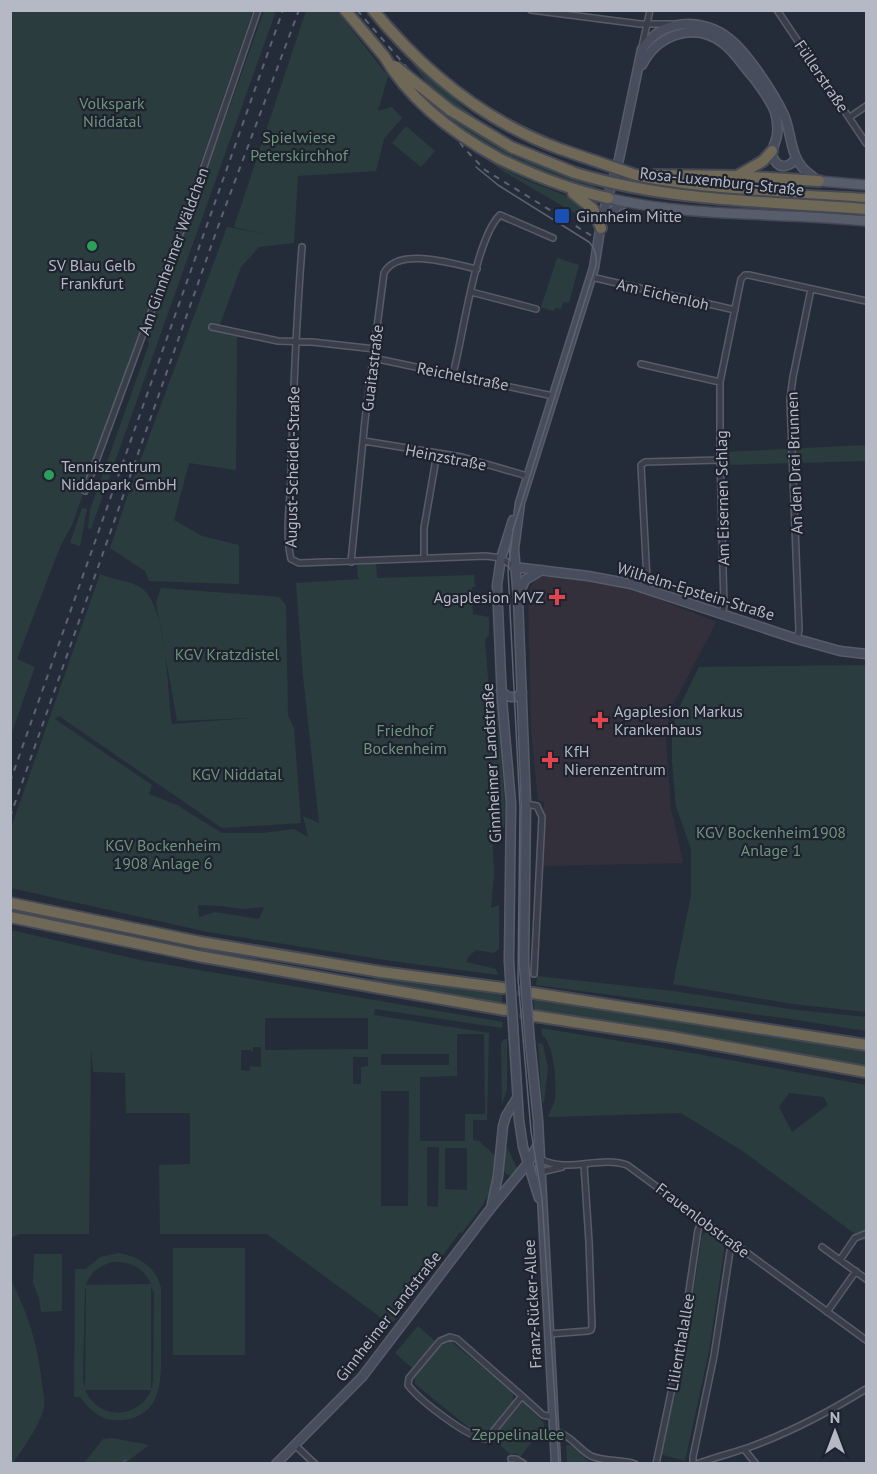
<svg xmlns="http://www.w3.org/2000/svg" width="877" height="1474" viewBox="0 0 877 1474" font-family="'PT Sans',sans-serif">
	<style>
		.medical { fill: #33303c }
		.green { fill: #2b3c3e; fill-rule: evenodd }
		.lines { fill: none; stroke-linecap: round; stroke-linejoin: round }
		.stream { stroke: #3d4861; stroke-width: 2 }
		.highway-tunnel { stroke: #3a414e; stroke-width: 10; stroke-dasharray: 10 5; stroke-linecap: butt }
		.street-casing { stroke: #575c68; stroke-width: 8 }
		.secondary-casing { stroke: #575c68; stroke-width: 11 }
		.primary-casing { stroke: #424753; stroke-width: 12 }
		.highway-casing { stroke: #444955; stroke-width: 14 }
		.street { stroke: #393e4a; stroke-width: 5 }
		.secondary { stroke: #474d5c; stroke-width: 8 }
		.primary { stroke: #575d6a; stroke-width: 9 }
		.highway { stroke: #6f6857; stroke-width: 10 }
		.tram { stroke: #5d6372; stroke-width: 1.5 }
		.rail { stroke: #5d6372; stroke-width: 2; stroke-dasharray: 6 6; stroke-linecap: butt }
		.secondary-bridge-casing { stroke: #575c68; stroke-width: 11; stroke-linecap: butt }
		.highway-bridge-casing { stroke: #444955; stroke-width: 14; stroke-linecap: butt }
		.secondary-bridge { stroke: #474d5c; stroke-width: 8 }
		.highway-bridge { stroke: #6f6857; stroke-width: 10 }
		.transit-dot { fill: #1a4fb4; stroke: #1e232f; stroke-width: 2 }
		.leisure-dot { fill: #2e9e5b; stroke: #1e232f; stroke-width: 2 }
		.health-dot { fill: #e0444e; stroke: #1e232f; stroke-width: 2 }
		.labels { text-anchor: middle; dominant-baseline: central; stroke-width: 4.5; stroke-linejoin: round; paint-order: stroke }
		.street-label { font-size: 16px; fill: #b4b9c5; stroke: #1e232f }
		.park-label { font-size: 16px; fill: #6e947b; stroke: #1e232f }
		.poi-label { font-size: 16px; fill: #b4b9c5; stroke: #1e232f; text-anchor: start }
	</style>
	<rect width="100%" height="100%" fill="#252c39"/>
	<path class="medical" d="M556 576 635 590 716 622 670 711 666 740 671 811 674 820 683 863 542 866 544 802 538 800 531 728 528 592 536 578Z"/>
	<path class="green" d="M11 11H253L198 170 201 172 157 286 72 525 60 547 17 659 35 667 11 735Z
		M264 11H276L91 529 88 528 90 510 149 344 147 337Z
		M306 11H337L388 76 378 111 392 107 402 118 384 139 376 171 298 176 294 243 259 247 241 267 218 330 237 336 236 470 189 463 174 520 202 536 239 545V584L149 581 145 571 110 548 132 483 227 227 265 234 234 227Z
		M412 63 511 148 572 177 594 184 599 193 562 182 495 152 488 158C519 183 558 188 591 209L583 216 593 224 503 171 475 151 461 136 435 94Z
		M406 126 435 151 421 167 392 143Z
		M557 258 579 265 569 303 563 302 561 309 556 308 553 311 541 307Z
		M866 445V461L726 465V452Z
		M82 508 87 509 80 546 70 543Z
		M376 564 377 578 474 575 475 587H472L473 614 489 617V635L485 640 489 689H496L505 809 504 827 492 830 494 874 491 908 499 905V949L494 953 476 950 468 957 466 962 496 969 498 975 392 961 208 932 11 888V828L100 574C112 580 128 580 140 587 168 604 167 694 172 724L251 718 177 721 156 603 161 588 279 597 286 605 288 716 294 728 301 823 222 828 59 716 55 719 152 785 149 794 177 805 222 833H263L294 829 308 837 303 816 319 823 303 676 296 583 360 579 358 578 357 565ZM198 905 221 906 242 909 264 907 259 919 215 912 199 917Z
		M866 665V1012L793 1004 673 984 691 895V849L676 807 672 761V732L677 712 699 667Z
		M11 930 140 960 503 1022 502 1028 375 1009 374 1015 489 1033 487 1120H473V1140L479 1141 495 1156C497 1192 482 1206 462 1233L460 1232 391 1325 267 1234H160L159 1165 190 1164V1113H126L125 1073 93 1072 91 1048 89 1234H19L11 1238ZM265 1018H368V1049L265 1050ZM457 1034H484L485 1114H465V1141H420V1077L457 1076ZM253 1047H261V1067L250 1066V1071L241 1070V1050H250L253 1052ZM381 1054H449V1065H381ZM353 1057H368V1066L361 1067V1084H353ZM381 1091H409L408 1206H381ZM427 1147H439L438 1207 427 1206ZM445 1148H467V1190L445 1189Z
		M537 976 673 991 796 1010 866 1017V1031L791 1019 536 985Z
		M373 978 502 995V1004L373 980Z
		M534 1000 866 1051V1066L737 1042 534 1010Z
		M541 1028 692 1053 866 1085V1242L744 1152 681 1113 548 1117C550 1111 554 1105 555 1099 557 1084 554 1043 542 1035ZM789 1093 824 1097 828 1105 792 1132 779 1107Z
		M504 1039H507V1088L502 1105 501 1043Z
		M538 1043 543 1044 548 1068 544 1103 542 1101Z
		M504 1141 517 1168 511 1175 506 1174 504 1171Z
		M704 1233H711L725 1244 709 1351 685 1461 660 1454 685 1348 702 1236Z
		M173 1248H245V1355H173Z
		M119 1253C140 1257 156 1267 161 1288 161 1307 161 1325 161 1344 161 1375 165 1416 122 1420 103 1422 91 1412 80 1397H74L75 1269H86L100 1257ZM112 1262C130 1261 143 1267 151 1284L86 1285C90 1272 99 1266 112 1262ZM151 1286 154 1293 153 1381 151 1390ZM85 1288H86L85 1389 83 1379ZM85 1390H150L151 1391C137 1420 98 1420 85 1390Z
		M34 1254H62V1311L41 1312 39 1298 33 1283Z
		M10 1278C28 1314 38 1344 42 1384 43 1391 45 1400 44 1407 41 1423 22 1451 12 1464Z
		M418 1326 436 1342 412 1368 395 1353Z
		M448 1341 453 1343 513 1392V1402L488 1432 484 1435H478L415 1384 414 1375 443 1343Z
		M523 1402 544 1423 545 1439 538 1434 520 1457 516 1453 511 1455 492 1438Z
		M112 1438 149 1445 125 1463H84L103 1439Z
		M568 1445H571L588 1461 596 1463H567L566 1446Z"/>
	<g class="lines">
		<path class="stream" d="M121 1464 126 1460"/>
		<path class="highway-tunnel" d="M503 988 533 993
			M505 1010 535 1016"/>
		<g class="street-casing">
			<path id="street" d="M531 10 640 24H672
				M777 10 866 143
				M642 47 650 10
				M850 117 866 106
				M302 247C296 324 293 400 291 477 290 503 285 534 291 559L299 563 486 556 501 558 514 567
				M591 277 735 310
				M471 292 536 309
				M212 327 278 341 312 342 375 349
				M373 358 553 396
				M641 364 720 382
				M453 374C463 337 475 239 500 215L553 238
				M364 441 462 457 527 476
				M85 491 195 193 258 10
				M424 558V528L437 453
				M351 562 365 420 384 273C398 246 453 264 477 269
				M646 589 647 581 641 465 645 462 720 460
				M721 614 724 607 720 454V382L741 279 745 275H749L866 301
				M797 639 799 630 790 399 793 377 811 289
				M526 804 537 806 542 817 534 974
				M540 1159C568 1174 599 1155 627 1165L866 1340
				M541 1172 562 1167
				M822 1247 866 1279
				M840 1260 855 1238 865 1234
				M827 1312 856 1271
				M549 1334 588 1331 591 1330 592 1326 589 1242 584 1165
				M450 1337 457 1339 522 1396 487 1439C470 1440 418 1399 408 1385L409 1378 440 1341Z
				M522 1396 543 1415 553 1417
				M554 1432C571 1434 578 1449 591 1456 604 1462 622 1459 635 1464
				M295 1445 315 1464
				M744 1449 756 1464
				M511 1459H516L524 1464
				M656 1464 681 1345 698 1230 702 1221
				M693 1464V1457L714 1356 730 1251 733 1244
				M697 1464C715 1457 733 1453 750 1447 791 1432 829 1412 866 1389"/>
		</g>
		<g class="secondary-casing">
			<path id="secondary" d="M642 65C657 35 694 21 723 43 735 52 743 66 753 77 761 88 770 99 775 112 777 119 778 127 777 135 776 144 768 152 775 161 781 170 792 166 796 157
				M607 218 618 206 628 202
				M514 567 588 576 631 584 797 639 840 651 866 654
				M519 594 525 580 542 570
				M502 692C508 698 516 699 522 693
				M509 961 511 803 502 700 497 585 501 558 513 520
				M524 964 526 804 518 599 514 549 520 503 594 268 602 217 619 159 642 49C653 33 668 24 688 24 702 24 717 29 727 37 746 50 774 94 784 115 791 131 790 153 802 167 807 173 813 177 819 181
				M514 1040 519 1120 523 1147 539 1198
				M530 1042 538 1120 556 1464
				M492 1204 498 1176 503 1126 506 1116 517 1098
				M276 1464 362 1377 491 1208 528 1163 539 1143"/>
		</g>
		<g class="primary-casing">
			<path id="primary" d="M819 181 866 185
				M608 198C692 218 781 212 866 221"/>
		</g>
		<g class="highway-casing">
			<path id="highway" d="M345 10 384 56
				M373 10C423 71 486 122 560 149
				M450 110 511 147 575 173
				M500 159C535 176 570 190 608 198
				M636 175C710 195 790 194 866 199
				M655 175 737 176 819 181
				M737 176 763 161 772 151
				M573 193 593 209 601 228
				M10 903 200 942 381 972 503 988
				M10 917 198 956 505 1010
				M533 993 866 1045
				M535 1016 672 1037 866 1072"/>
		</g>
		<use href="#street" class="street"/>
		<use href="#secondary" class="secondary"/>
		<use href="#primary" class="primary"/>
		<use href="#highway" class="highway"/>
		<path class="tram" d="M476 167 498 185 589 242C595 248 597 256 596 265L513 530 508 570 520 808 518 979 531 1131 542 1198 559 1464"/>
		<path class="rail" d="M357 10 423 86 463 147 485 170 592 236
			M10 782 283 10
			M10 817 220 221 299 10"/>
		<g class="secondary-bridge-casing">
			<path id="secondary-bridge" d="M509 961 514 1040
				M524 964 530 1042"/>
		</g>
		<g class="highway-bridge-casing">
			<path id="highway-bridge" d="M384 56C410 101 454 134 500 159
				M395 66 450 110
				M560 149 636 175
				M575 173C670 202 769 201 866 209"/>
		</g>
		<use href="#secondary-bridge" class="secondary-bridge"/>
		<use href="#highway-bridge" class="highway-bridge"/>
	</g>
	<rect class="transit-dot" x="554" y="208" width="16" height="16" rx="3"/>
	<g class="leisure-dot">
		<circle cx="92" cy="246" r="6"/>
		<circle cx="49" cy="475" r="6"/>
	</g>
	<g class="health-dot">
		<path d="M554 588h6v6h6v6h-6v6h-6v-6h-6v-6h6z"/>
		<path d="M597 711h6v6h6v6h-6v6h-6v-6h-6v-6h6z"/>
		<path d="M547 751h6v6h6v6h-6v6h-6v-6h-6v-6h6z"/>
	</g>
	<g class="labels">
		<g class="street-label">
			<text transform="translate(822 76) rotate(56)">Füllerstraße</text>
			<text transform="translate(722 181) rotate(6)">Rosa-Luxemburg-Straße</text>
			<text transform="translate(173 251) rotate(-70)">Am Ginnheimer Wäldchen</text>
			<text transform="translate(663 294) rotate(13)">Am Eichenloh</text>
			<text transform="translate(372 368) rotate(-83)">Guaitastraße</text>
			<text transform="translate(463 376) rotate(11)">Reichelstraße</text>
			<text transform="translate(446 457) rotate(11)">Heinzstraße</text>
			<text transform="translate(794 463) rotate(-92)">An den Drei Brunnen</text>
			<text transform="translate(292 467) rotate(-89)">August-Scheidel-Straße</text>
			<text transform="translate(722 498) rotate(-91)">Am Eisernen Schlag</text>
			<text transform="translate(696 591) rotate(17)">Wilhelm-Epstein-Straße</text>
			<text transform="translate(491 763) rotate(-93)">Ginnheimer Landstraße</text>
			<text transform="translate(703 1220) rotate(37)">Frauenlobstraße</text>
			<text transform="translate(532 1304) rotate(-93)">Franz-Rücker-Allee</text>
			<text transform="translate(388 1316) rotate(-52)">Ginnheimer Landstraße</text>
			<text transform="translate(680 1342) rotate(-80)">Lilienthalallee</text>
		</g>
		<g class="park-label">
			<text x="112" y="103">Volkspark<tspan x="112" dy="18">Niddatal</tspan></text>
			<text x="299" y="137">Spielwiese<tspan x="299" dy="18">Peterskirchhof</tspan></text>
			<text x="227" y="654">KGV Kratzdistel</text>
			<text x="405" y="730">Friedhof<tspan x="405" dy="18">Bockenheim</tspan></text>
			<text x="237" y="774">KGV Niddatal</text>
			<text x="771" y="832">KGV Bockenheim1908<tspan x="771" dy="18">Anlage 1</tspan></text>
			<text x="163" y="845">KGV Bockenheim<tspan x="163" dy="18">1908 Anlage 6</tspan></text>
			<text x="518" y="1434">Zeppelinallee</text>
		</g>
		<g class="poi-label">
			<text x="576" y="216">Ginnheim Mitte</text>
			<text x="92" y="265" text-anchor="middle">SV Blau Gelb<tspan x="92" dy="18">Frankfurt</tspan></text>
			<text x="61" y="466">Tenniszentrum<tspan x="61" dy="18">Niddapark GmbH</tspan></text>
			<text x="544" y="597" text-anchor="end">Agaplesion MVZ</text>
			<text x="614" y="711">Agaplesion Markus<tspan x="614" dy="18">Krankenhaus</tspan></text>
			<text x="564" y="751">KfH<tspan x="564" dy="18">Nierenzentrum</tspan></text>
		</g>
	</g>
	<rect width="877" height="1474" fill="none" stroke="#b4b9c5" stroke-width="24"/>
	<g transform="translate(835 1432)" stroke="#1e232f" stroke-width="4.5" paint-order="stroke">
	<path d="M0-4.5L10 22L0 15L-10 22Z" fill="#b4b9c5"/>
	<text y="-9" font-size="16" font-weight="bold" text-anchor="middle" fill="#b4b9c5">N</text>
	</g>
</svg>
